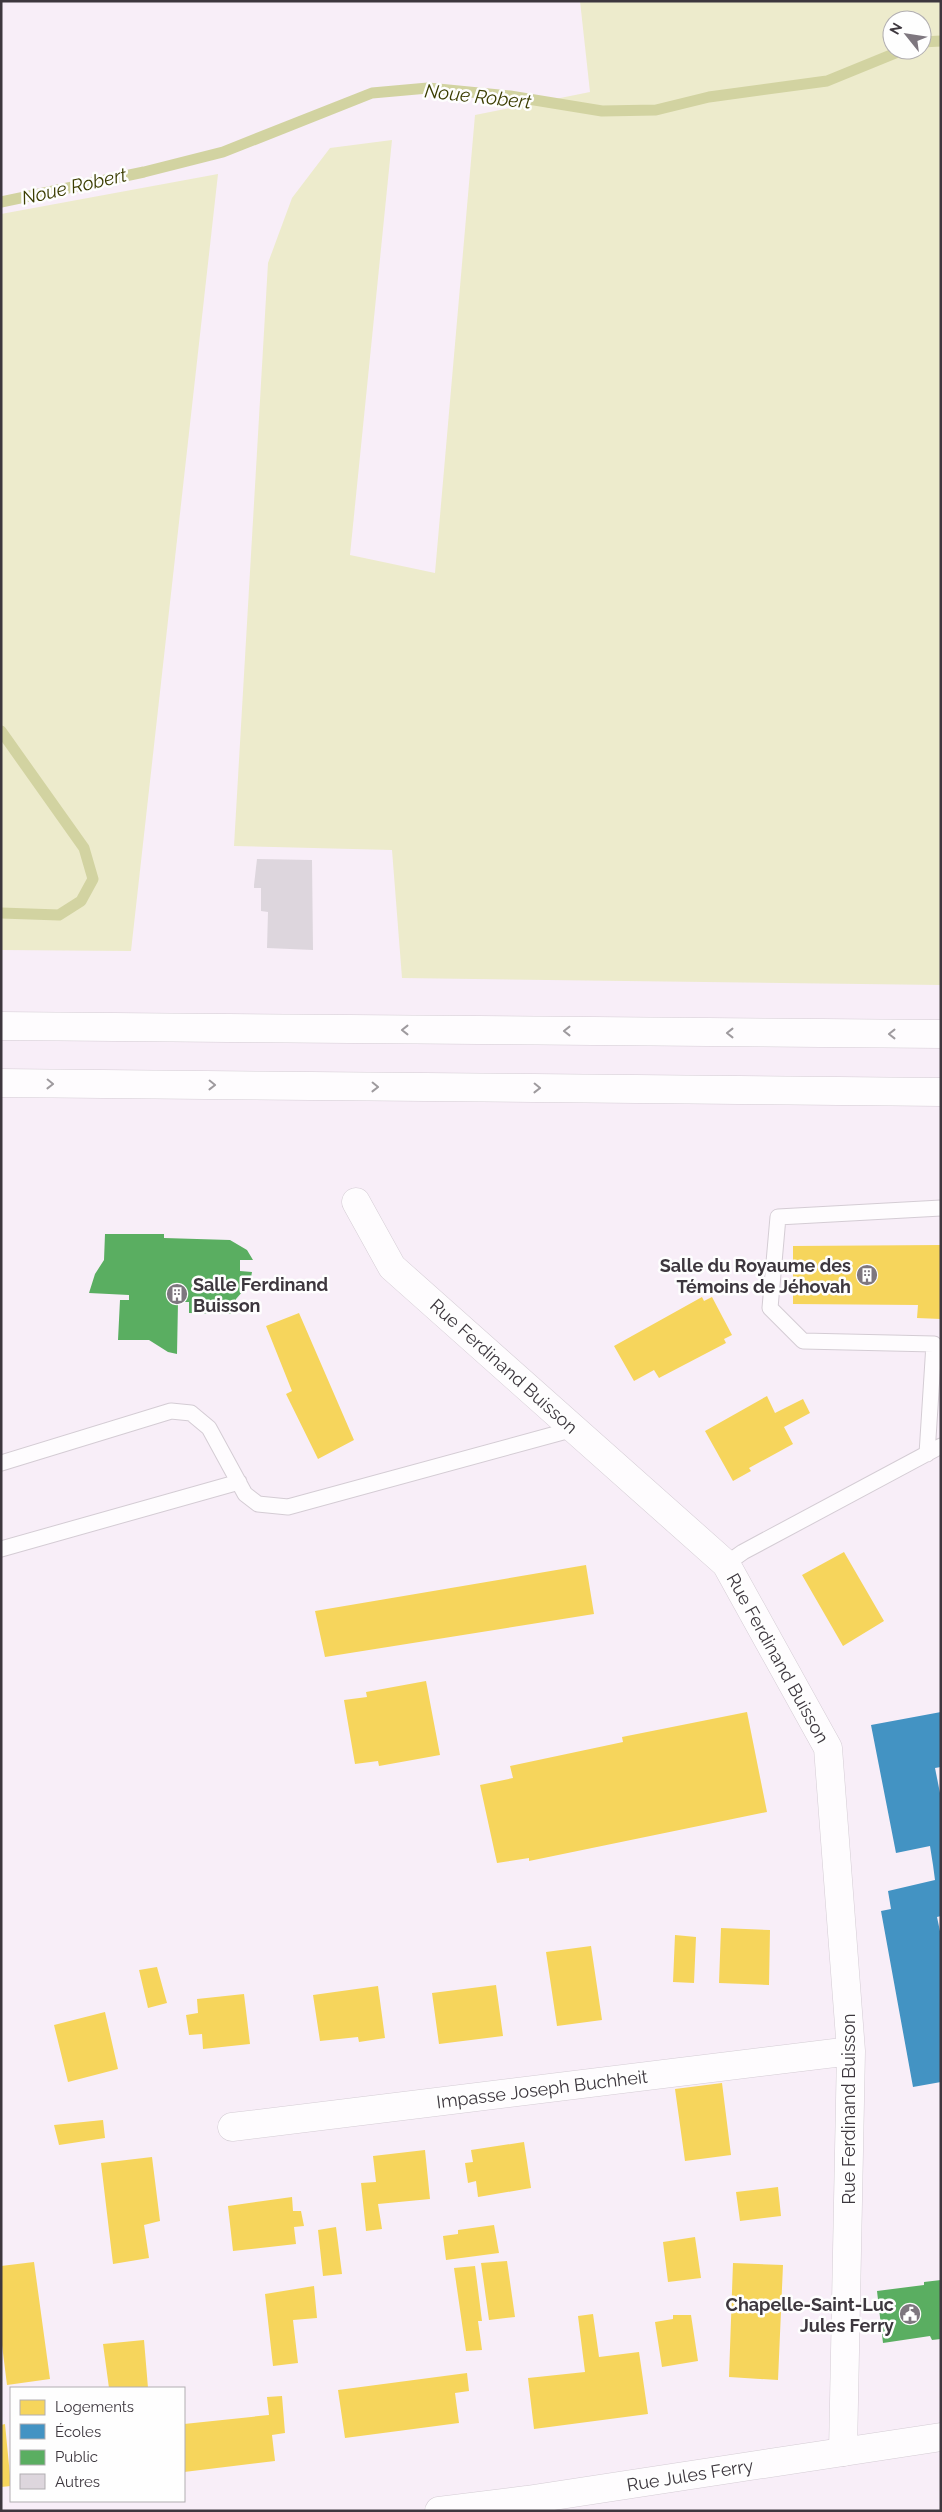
<svg xmlns="http://www.w3.org/2000/svg" width="942" height="2512" viewBox="0 0 942 2512" font-family="Raleway,sans-serif">
	<style>
		.green { fill: #edebcc; fill-rule: evenodd }
		.homes { fill: #f6d55c }
		.schools { fill: #4393c3 }
		.public { fill: #5aae61 }
		.lines { fill: none; stroke-linecap: round; stroke-linejoin: round }
		.stream { stroke: #d2d3a1; stroke-width: 11 }
		.building { fill: #ddd6dd }
		.service-casing { stroke: #d4ccd4; stroke-width: 17 }
		.minor-casing { stroke: #d4ccd4; stroke-width: 29 }
		.tertiary-casing { stroke: #d4ccd4; stroke-width: 29 }
		.trunk-casing { stroke: #d4ccd4; stroke-width: 29 }
		.service { stroke: #fefcfe; stroke-width: 15 }
		.minor { stroke: #fefcfe; stroke-width: 28 }
		.tertiary { stroke: #fefcfe; stroke-width: 28 }
		.trunk { stroke: #fefcfe; stroke-width: 28 }
		.oneway { stroke: #9e9a9e }
		.labels { text-anchor: middle; dominant-baseline: central; stroke-width: 5; stroke-linejoin: round; paint-order: stroke }
		.poi-label { font-size: 18px; font-weight: bold; fill: #3d373e; stroke: #fefefe; text-anchor: end }
		.street-label { font-size: 18px; fill: #3d373e; stroke: #fefefe }
		.water-label { font-size: 19px; font-style: italic; fill: #3b3d01; stroke: #fefefe }
	</style>
	<rect width="100%" height="100%" fill="#f8eef8"/>
	<path class="green" d="M580 1H941V985L402 978 392 850 234 846 268 263 292 198 330 148 392 140 350 555 435 573 475 115 590 92ZM892 20H922V50H892Z
		M218 174 131 951 1 950V214Z"/>
	<path class="homes" d="M941 1245V1319L917 1318 918 1305 793 1304V1246Z
		M702 1297 704 1301 712 1297 732 1335 724 1339 726 1343 659 1378 654 1370 634 1381 614 1346Z
		M299 1313 354 1440 318 1459 286 1394 292 1391 266 1326Z
		M767 1396 775 1413 803 1399 810 1413 784 1427 793 1444 749 1468 751 1471 733 1481 705 1431Z
		M844 1552 884 1621 843 1646 802 1575Z
		M586 1565 594 1614 325 1657 315 1611Z
		M426 1681 440 1755 379 1766 378 1761 355 1764 344 1700 367 1697 366 1692Z
		M747 1712 767 1812 529 1861V1858L497 1863 480 1785 513 1778 510 1766 623 1742 622 1737Z
		M721 1928 770 1930 769 1985 719 1983Z
		M675 1935 696 1937 694 1983 673 1982Z
		M591 1946 602 2020 557 2026 546 1952Z
		M157 1967 167 2003 148 2008 139 1970Z
		M496 1985 503 2036 439 2044 432 1993Z
		M378 1986 385 2038 359 2042 358 2037 320 2041 313 1995Z
		M244 1994 250 2044 203 2049 202 2034 189 2035 186 2015 198 2013 197 1999Z
		M105 2012 118 2069 68 2082 54 2025Z
		M722 2083 731 2155 685 2161 675 2089Z
		M103 2120 105 2138 59 2145 54 2125Z
		M524 2142 531 2188 478 2197 476 2181 468 2183 465 2163 473 2162 471 2150Z
		M425 2150 430 2199 378 2204 382 2229 366 2231 361 2183 376 2182 373 2156Z
		M152 2157 160 2221 144 2225 149 2258 113 2264 101 2163Z
		M778 2187 781 2216 740 2221 736 2192Z
		M292 2197 293 2211H301L304 2226 294 2227 296 2244 233 2251 228 2206Z
		M494 2225 499 2253 446 2260 443 2236 458 2234V2230Z
		M336 2227 342 2274 323 2276 318 2230Z
		M695 2237 701 2278 668 2282 663 2242Z
		M507 2261 515 2317 489 2320 481 2263Z
		M34 2262 50 2379 7 2385 1 2337V2266Z
		M733 2263 783 2265 778 2380 729 2377Z
		M475 2266 482 2321H478L482 2350 466 2351 454 2268Z
		M314 2286 317 2318 293 2320 298 2363 273 2366 265 2294Z
		M593 2314 599 2357 639 2352 648 2414 534 2429 528 2378 585 2372 578 2316Z
		M673 2315H691L698 2361 662 2367 655 2322 673 2319Z
		M144 2340 148 2388H109L103 2344Z
		M467 2373 469 2391 455 2393 459 2423 345 2438 338 2390Z
		M282 2396 285 2433 272 2435 275 2461 184 2472V2424L269 2415 267 2397Z
		M5 2424 11 2486 1 2487V2425Z"/>
	<path class="schools" d="M941 1712V1767L935 1768 941 1798V1916L937 1917 941 1936V2082L913 2087 881 1911 891 1909 888 1891 935 1880 933 1865 930 1846 896 1853 871 1725Z"/>
	<path class="public" d="M105 1234H164V1238L230 1240 247 1250 253 1260H240V1271L252 1272 250 1283 236 1299V1314L189 1313V1302H178L177 1354 168 1352 149 1340H118L120 1300H129V1295L89 1293 95 1274 104 1260Z
		M941 2280V2339L932 2340 930 2336 883 2343 877 2291 924 2285V2282Z"/>
	<g class="lines">
		<path class="stream" d="M922 42 941 41
			M1 202 144 172 223 152 372 93 428 88 510 96 602 111 656 110 709 97 827 81 903 50
			M1 731 84 848 93 879 81 901 59 915 1 913"/>
	</g>
	<path class="building" d="M257 859 312 860 313 950 267 948 268 912 261 911V888H254V885Z"/>
	<g class="lines">
		<g class="service-casing">
			<path id="service" d="M927 1454 934 1344 803 1341 770 1308 778 1217 941 1208
				M1 1463 171 1411 191 1413 209 1428 245 1494 258 1504 288 1507 574 1429
				M1 1549 239 1482
				M726 1564 743 1552 941 1446"/>
		</g>
		<g class="minor-casing">
			<path id="minor" d="M356 1202 392 1267 726 1564 828 1748 851 2051 843 2452
				M232 2127 851 2051"/>
		</g>
		<g class="tertiary-casing">
			<path id="tertiary" d="M439 2511 527 2500 941 2437"/>
		</g>
		<g class="trunk-casing">
			<path id="trunk" d="M1 1026 941 1034
				M1 1083 941 1092"/>
		</g>
		<use href="#service" class="service"/>
		<use href="#minor" class="minor"/>
		<use href="#tertiary" class="tertiary"/>
		<use href="#trunk" class="trunk"/>
	</g>
	<defs><path id="oneway-chevron" d="M-2-3.5L2.5 0L-2 3.5" fill="none" stroke-width="1.6" stroke-linecap="round" stroke-linejoin="round" transform="scale(1.25)"/></defs>
	<g class="oneway">
		<use href="#oneway-chevron" transform="translate(405 1030) rotate(-180)"/>
		<use href="#oneway-chevron" transform="translate(567 1031) rotate(-180)"/>
		<use href="#oneway-chevron" transform="translate(730 1033) rotate(-180)"/>
		<use href="#oneway-chevron" transform="translate(892 1034) rotate(-180)"/>
		<use href="#oneway-chevron" transform="translate(50 1084) rotate(1)"/>
		<use href="#oneway-chevron" transform="translate(212 1085) rotate(1)"/>
		<use href="#oneway-chevron" transform="translate(375 1087) rotate(1)"/>
		<use href="#oneway-chevron" transform="translate(537 1088) rotate(1)"/>
	</g>
	<defs>
		<g id="building-disc" transform="scale(1.125)"><circle r="9.5" fill="#7e777f" stroke="#fefefe"/><path d="M-4-6H4V6H1V3H-1V6H-4ZM-2.5-4.3h1.7v1.8h-1.7ZM.8-4.3h1.7v1.8H.8ZM-2.5-1h1.7V.8h-1.7ZM.8-1h1.7V.8H.8Z" fill="#fff"/></g>
		<g id="civic-disc" transform="scale(1.125)"><circle r="9.5" fill="#7e777f" stroke="#fefefe"/><path d="M-.6-6.5H3V-4.5H.6V-3L4-1V1h2V6H-6V1h2V-1L-.6-3ZM-1.2 2.5V6h2.4V2.5Z" fill="#fff"/></g>
	</defs>
	<g fill-rule="evenodd">
		<use href="#building-disc" x="867" y="1275"/>
		<use href="#building-disc" x="177" y="1294"/>
		<use href="#civic-disc" x="910" y="2314"/>
	</g>
	<g class="labels">
		<g class="poi-label">
			<text x="851" y="1265">Salle du Royaume des<tspan x="851" dy="21">Témoins de Jéhovah</tspan></text>
			<text x="193" y="1284" text-anchor="start">Salle Ferdinand<tspan x="193" dy="21">Buisson</tspan></text>
			<text x="894" y="2304">Chapelle-Saint-Luc<tspan x="894" dy="21">Jules Ferry</tspan></text>
		</g>
		<g class="street-label">
			<text transform="translate(504 1366) rotate(42)">Rue Ferdinand Buisson</text>
			<text transform="translate(778 1658) rotate(61)">Rue Ferdinand Buisson</text>
			<text transform="translate(542 2089) rotate(-7)">Impasse Joseph Buchheit</text>
			<text transform="translate(848 2109) rotate(-90)">Rue Ferdinand Buisson</text>
			<text transform="translate(690 2475) rotate(-9)">Rue Jules Ferry</text>
		</g>
		<g class="water-label">
			<text transform="translate(478 96) rotate(6)">Noue Robert</text>
			<text transform="translate(74 186) rotate(-13)">Noue Robert</text>
		</g>
	</g>
	<rect width="942" height="2512" fill="none" stroke="#3d373e" stroke-width="5"/>
	<rect x="10" y="2387" width="175" height="115" fill="#fefefe" stroke="#b1aeb1"/>
	<rect x="20" y="2400" width="25" height="15" fill="#f6d55c" stroke="#b1aeb1"/>
	<text x="55" y="2412" font-size="15" fill="#3d373e">Logements</text>
	<rect x="20" y="2424" width="25" height="15" fill="#4393c3" stroke="#b1aeb1"/>
	<text x="55" y="2437" font-size="15" fill="#3d373e">Écoles</text>
	<rect x="20" y="2450" width="25" height="15" fill="#5aae61" stroke="#b1aeb1"/>
	<text x="55" y="2462" font-size="15" fill="#3d373e">Public</text>
	<rect x="20" y="2474" width="25" height="15" fill="#ddd6dd" stroke="#b1aeb1"/>
	<text x="55" y="2487" font-size="15" fill="#3d373e">Autres</text>
	<g transform="translate(907 35) rotate(300)"><circle r="24" fill="#fefefe" stroke="#b1aeb1"/>
	<path d="M0-4L9 19L0 12L-9 19Z" fill="#7e777f"/>
	<text y="-8" font-size="14" font-weight="bold" text-anchor="middle" fill="#3d373e">N</text>
	</g>
</svg>
